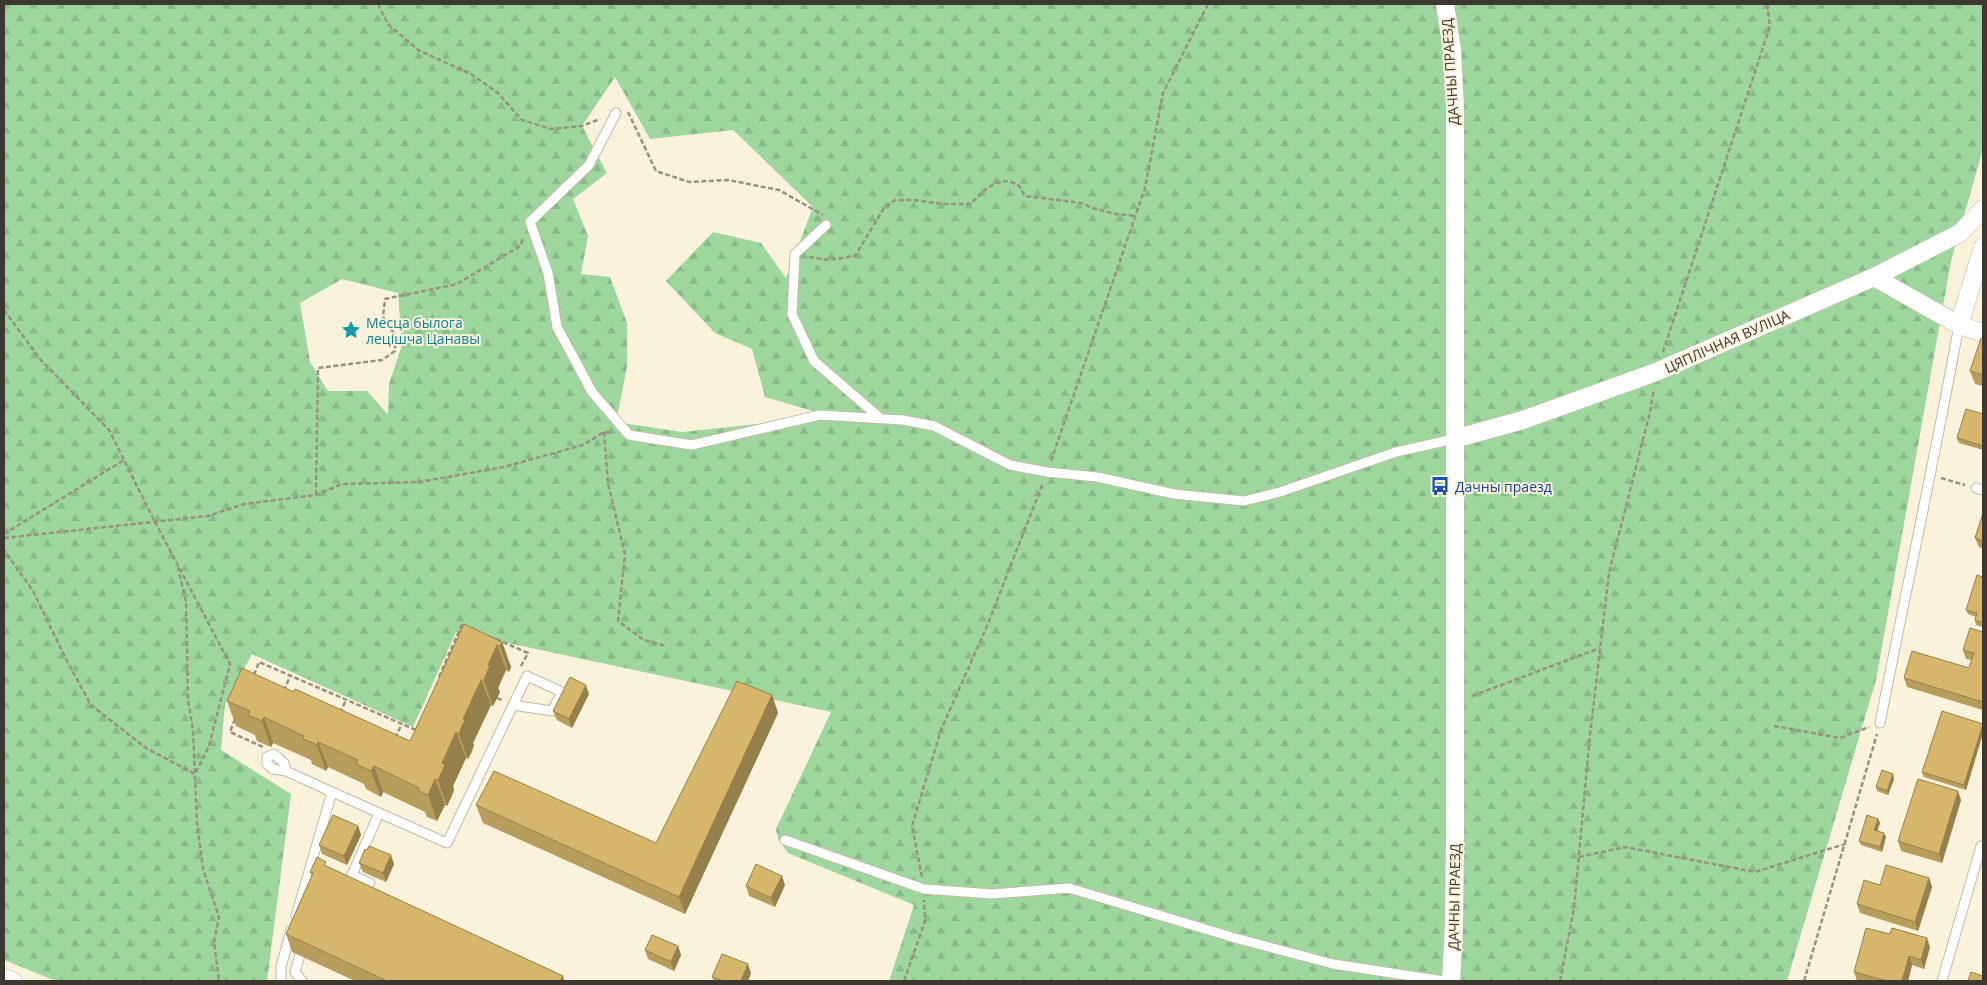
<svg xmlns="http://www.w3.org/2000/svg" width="1987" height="985" viewBox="0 0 1987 985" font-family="'Open Sans',sans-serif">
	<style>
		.forest { fill: url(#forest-firs); fill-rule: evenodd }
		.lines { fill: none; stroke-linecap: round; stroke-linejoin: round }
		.service-casing { stroke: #c3baa5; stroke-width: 11 }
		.minor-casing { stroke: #c3baa5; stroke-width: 19 }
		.path { stroke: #979182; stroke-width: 2.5; stroke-dasharray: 5 2.5; stroke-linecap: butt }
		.service { stroke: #fff; stroke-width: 9 }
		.minor { stroke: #fff; stroke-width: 18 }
		.wall { fill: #b79d5b }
		.shaded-wall { fill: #957f4a }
		.building { fill: #d5b66a; stroke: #957f4a }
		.labels { text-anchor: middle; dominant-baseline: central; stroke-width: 4; stroke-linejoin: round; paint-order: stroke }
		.street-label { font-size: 14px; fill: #3c3830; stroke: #fbf2dc }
		.culture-label { font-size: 14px; fill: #0d838f; stroke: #fbf2dc; text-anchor: start }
		.transit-label { font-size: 14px; fill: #164399; stroke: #fbf2dc; text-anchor: start }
	</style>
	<defs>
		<pattern id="forest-firs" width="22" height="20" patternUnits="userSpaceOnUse" patternTransform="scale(1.25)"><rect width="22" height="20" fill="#9dd79e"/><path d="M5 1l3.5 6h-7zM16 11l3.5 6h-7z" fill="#88b988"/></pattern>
	</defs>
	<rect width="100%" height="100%" fill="#fbf2dc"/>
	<path class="forest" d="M4 4H1983V149L1951 261 1876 680 1787 981H889L914 905 788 853 778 839 776 829 831 712 456 632 413 727 252 654 225 704 221 750 291 794 267 981H56L4 960ZM615 77 650 139 733 130 813 207 786 278 761 243 713 232 666 281 715 333 752 349 765 397 830 416 682 432 616 422 627 367V323L610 277 581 274 588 236 573 199 607 173 582 126ZM342 279 398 293 402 345 389 384 388 415 367 391H328L310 362 300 303Z"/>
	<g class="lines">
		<g class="service-casing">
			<path id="service" d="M616 113 589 165 530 222 548 273 557 327 592 392 629 435 692 445 820 415 903 420 934 426 1010 465 1047 472 1097 477 1174 494 1244 501 1280 492 1396 452 1454 439
				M826 225 795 254 792 314 814 361 880 418
				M1976 488 1983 490
				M1880 723C1906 590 1935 458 1959 325
				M286 771 284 763 274 754 267 757V764L273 769 286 771 332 792
				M785 840 924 889 992 894 1069 888 1235 938 1333 964 1444 981
				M370 883 352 875 379 813
				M296 916 332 792 447 843 527 676 562 692 552 711 513 705
				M300 955 295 972 302 981
				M281 981V967L291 930
				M1942 981 1981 846H1983"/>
		</g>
		<g class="minor-casing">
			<path id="minor" d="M1445 4 1452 50 1455 109V837L1454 925 1451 981
				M1874 277 1959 325 1983 333
				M1959 325 1983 247
				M1454 439 1523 420 1656 372 1874 277 1960 233 1983 209
				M4 978 13 981"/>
		</g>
		<path class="path" d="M378 4 388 24 418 50 471 74 498 93 522 120 551 129 582 126 600 119
			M628 112 656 171 689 182 728 180 779 190 823 215
			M809 257 828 260 855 256 884 208 895 200H914L943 204H971C981 192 1001 172 1019 186 1021 188 1023 194 1025 196L1082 203 1092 208 1116 214 1136 216
			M4 310 40 359 109 430 155 522 230 664 209 746 195 774 146 748 91 705 67 661 33 591 4 550
			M1663 352 1770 26 1767 4
			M604 432 608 483 625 554 618 621 644 640 666 646
			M1051 461 1145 188 1163 93 1208 4
			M1941 478 1965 485
			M316 495 318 368 382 360 395 351V335L383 317 385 299 457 284 520 246 523 239
			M4 534 124 460
			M4 538 208 516 244 504 316 495 342 484 419 482 504 467 583 445 604 432 613 433
			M178 567 186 602 188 699 193 731 197 823 203 869 219 917 214 942 219 981
			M496 639 528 653 521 666
			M254 675 259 662 416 730 417 728
			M439 677 462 624 466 626
			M284 691 290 676
			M1472 696 1600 648
			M497 698 503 701
			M340 713 346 700
			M235 719 230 732 263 747
			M1774 726 1840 738 1869 727
			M395 738 402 724
			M1579 857 1625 847 1755 872 1845 844
			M922 877 912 826 941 730 987 626 1043 483
			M904 981 925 921 924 900
			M1560 981 1574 908 1590 735 1609 573 1650 412 1654 389
			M1804 981 1877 734"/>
		<use href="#service" class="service"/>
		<use href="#minor" class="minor"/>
	</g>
	<path class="wall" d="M1983 339V386L1975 384 1970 371Z
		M1983 414V450L1959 443 1957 438Z
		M1983 513V549L1979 547 1975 538Z
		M1983 577V627L1976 625 1975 620 1976 617 1968 614 1966 610Z
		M464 624 502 642 511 667 509 672 506 670 498 688 500 692 493 706 491 705 473 743 474 745 472 752 468 759 466 758 453 786 454 790 451 798 447 806 445 805 437 821 427 817 425 812 383 792 381 797 366 789 364 784 328 767 326 771 312 764 311 760 273 743 271 747 257 741 255 735 236 726 227 701 294 692 410 741Z
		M1983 632V710L1907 687 1904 678 1969 668 1971 660 1966 659 1963 650Z
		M589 694 572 728 557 720 553 711Z
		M772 695 778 713 685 914 483 823 476 805 656 843Z
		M1983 724V733L1966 790 1924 777 1922 772Z
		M1893 774 1894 779 1888 795 1877 791 1876 787Z
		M1961 800 1942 863 1901 851 1898 841Z
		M1878 819 1880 823 1877 831 1886 837 1882 852 1861 845 1859 841Z
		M358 826 361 835 347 865 322 854 319 845Z
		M359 863 394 864 386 882 363 872Z
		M328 867 563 976 564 981H355L292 952 286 934 312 876 310 872Z
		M1929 878 1932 887 1918 931 1860 913 1857 904 1880 885Z
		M785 885 775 907 749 896 746 886Z
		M678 946 681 955 674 971 648 959 645 950Z
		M1930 947 1924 969 1912 965 1908 981H1857L1854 972Z
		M751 973 748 981H714L712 977Z"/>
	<path class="shaded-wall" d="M502 642 511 667 509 672 500 646Z
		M497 645 506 670 498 688 500 692 493 706 484 680 488 665Z
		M481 680 491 705 473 743 474 745 468 759 459 734 463 719Z
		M586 685 589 694 572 728 569 719Z
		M772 695 778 713 685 914 679 897Z
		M264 717 273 743 271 747 262 721Z
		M1983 724V733L1966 790 1964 785Z
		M456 732 466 758 453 786 454 790 447 806 438 780 442 763Z
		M318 742 328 767 326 771 317 745Z
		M374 766 383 792 381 797 371 771Z
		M1893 774 1894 779 1888 795 1887 791Z
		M435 779 445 805 437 821 428 795Z
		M1958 791 1961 800 1942 863 1939 854Z
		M1878 819 1880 823 1876 834 1874 830Z
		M358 826 361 835 347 865 344 856Z
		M1884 833 1886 837 1882 852 1880 847Z
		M391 855 394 864 386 882 383 873Z
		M782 876 785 885 775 907 771 898Z
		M1929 878 1932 887 1918 931 1915 922Z
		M1927 938 1930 947 1924 969 1921 960Z
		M678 946 681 955 674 971 671 962Z
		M1909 956 1912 965 1908 981H1902Z
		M748 964 751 973 748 981H741Z
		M563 976 564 981H560Z"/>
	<path class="building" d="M1981 338 1983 339V375L1970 371Z
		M1966 409 1983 414V446L1957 438Z
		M1983 513V541L1975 538Z
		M1977 575 1983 577V623L1975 620 1977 613 1966 610Z
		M464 624 502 642 500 646 497 645 488 665 490 666 487 672 484 680H481L463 719 465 720 462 726 459 734 456 732 442 763 445 765 442 772 438 780 435 779 428 795 418 791 419 788 374 766 371 771 356 764 358 760 318 742 317 745 303 739 304 736 264 717 262 721 248 715 250 711 227 701 242 668 294 692 295 689 410 741Z
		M1970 628 1983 632V702L1904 678 1912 651 1969 668 1974 653 1963 650Z
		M570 677 586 685 569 719 553 711Z
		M737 681 772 695 679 897 476 805 494 771 656 843Z
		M1942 711 1983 724 1964 785 1922 772Z
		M1882 770 1893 774 1887 791 1876 787Z
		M1918 779 1958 791 1939 854 1898 841Z
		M333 815 358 826 344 856 319 845Z
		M1867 815 1878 819 1874 830 1884 833 1880 847 1859 841Z
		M369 846 391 855 383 873 359 863 365 849 367 850Z
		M317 857 326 862 324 865 563 976 560 981H387L286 934 313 873 310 872Z
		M756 864 782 876 771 898 746 886Z
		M1886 865 1929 878 1915 922 1857 904 1864 880 1880 885Z
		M1866 928 1890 934 1892 928 1927 938 1921 960 1909 956 1902 981H1887L1854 972Z
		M652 935 678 946 671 962 645 950Z
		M722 954 748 964 741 981H724L712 977Z
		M1971 972 1983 976V981H1968Z"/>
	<defs>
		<g id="sight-bare" transform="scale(1.5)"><path d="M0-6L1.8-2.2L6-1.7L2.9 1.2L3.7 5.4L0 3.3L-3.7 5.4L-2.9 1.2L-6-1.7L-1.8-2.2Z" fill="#0f9aa8" stroke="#fbf2dc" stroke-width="2.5" paint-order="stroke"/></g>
		<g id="bus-bare" transform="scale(1.5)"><path d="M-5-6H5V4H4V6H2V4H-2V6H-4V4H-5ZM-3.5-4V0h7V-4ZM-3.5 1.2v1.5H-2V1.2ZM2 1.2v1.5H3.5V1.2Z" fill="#1a4fb4" stroke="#fbf2dc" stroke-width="2.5" paint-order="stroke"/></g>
	</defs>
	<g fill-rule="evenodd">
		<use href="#sight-bare" x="351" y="330"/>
		<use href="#bus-bare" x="1440" y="486"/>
	</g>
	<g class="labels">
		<g class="street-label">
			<text transform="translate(1450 72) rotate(-94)">ДАЧНЫ ПРАЕЗД</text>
			<text transform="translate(1727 341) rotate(-24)">ЦЯПЛІЧНАЯ ВУЛІЦА</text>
			<text transform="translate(1454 897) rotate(-89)">ДАЧНЫ ПРАЕЗД</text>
		</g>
		<g class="culture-label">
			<text x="366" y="322">Месца былога<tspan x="366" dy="16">лецішча Цанавы</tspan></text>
		</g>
		<g class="transit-label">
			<text x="1455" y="486">Дачны праезд</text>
		</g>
	</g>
	<rect width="1987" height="985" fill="none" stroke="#3c3830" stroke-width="10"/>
</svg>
